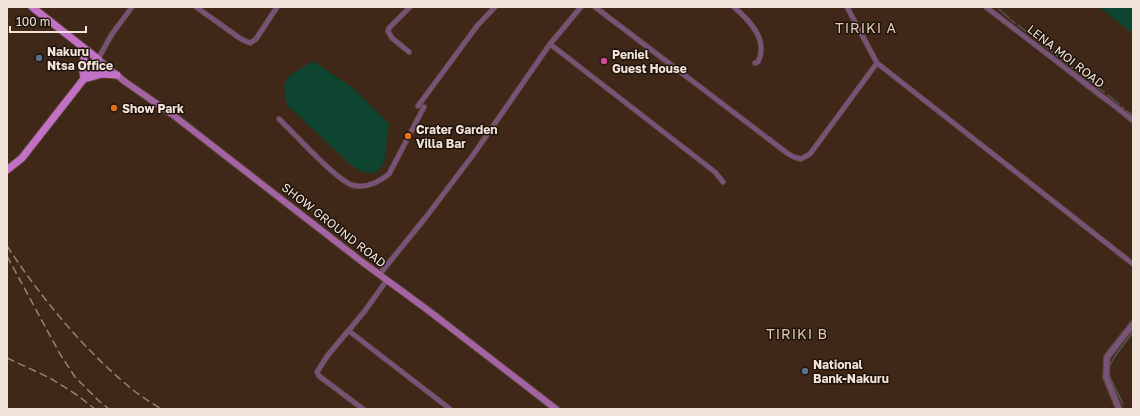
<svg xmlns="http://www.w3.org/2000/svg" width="1140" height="416" viewBox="0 0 1140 416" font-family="'Golos Text',sans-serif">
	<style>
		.green { fill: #0d4530 }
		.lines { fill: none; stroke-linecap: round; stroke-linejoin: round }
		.stream { stroke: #505656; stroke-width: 1.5 }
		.minor-casing { stroke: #5c4636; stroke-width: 6 }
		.tertiary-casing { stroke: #5c4636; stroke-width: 8 }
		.secondary-casing { stroke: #5c4636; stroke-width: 8 }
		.primary-casing { stroke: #5c4636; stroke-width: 9 }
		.minor { stroke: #79527a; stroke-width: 4.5 }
		.tertiary { stroke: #79527a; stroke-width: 5.5 }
		.secondary { stroke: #a363a5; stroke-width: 6 }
		.primary { stroke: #c271c6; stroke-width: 7 }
		.rail { stroke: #958274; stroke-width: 1.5; stroke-dasharray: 8 4; stroke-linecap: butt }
		.service-dot { fill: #5c6f8a; stroke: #1e140c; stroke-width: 1.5 }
		.hotel-dot { fill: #d1479c; stroke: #1e140c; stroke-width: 1.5 }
		.food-dot { fill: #e8710a; stroke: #1e140c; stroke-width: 1.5 }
		.labels { text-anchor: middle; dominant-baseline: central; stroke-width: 3; stroke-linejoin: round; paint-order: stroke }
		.poi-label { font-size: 12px; font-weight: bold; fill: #f2e3d8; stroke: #1e140c; text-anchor: start }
		.street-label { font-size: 12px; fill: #f2e3d8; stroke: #1e140c }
		.quarter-label { font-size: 14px; letter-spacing: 1px; fill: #e6c9b3; stroke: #1e140c }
	</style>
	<rect width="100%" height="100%" fill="#3f2817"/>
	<path class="green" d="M1099 7H1133V34Z
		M313 61 353 88 389 124 384 164 375 173 361 172 350 164 287 105 284 86 288 77Z"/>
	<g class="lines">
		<path class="stream" d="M999 9 1009 18
			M1011 20 1015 23
			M1018 25 1039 42
			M1043 45 1058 56
			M1061 59 1073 68
			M1060 67 1065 70
			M1076 71 1078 72
			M1067 72 1089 90
			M1081 75 1104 92
			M1092 92 1094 94
			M1108 95 1119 104
			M1097 96 1113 107
			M1122 107 1124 108
			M1116 110 1132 123
			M1127 111 1133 115
			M1109 367 1115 356 1133 332
			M1109 371 1110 377 1123 404"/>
		<g class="minor-casing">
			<path id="minor" d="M196 7 241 39 250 43 256 39 277 7
				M595 7 787 153 794 157 801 159 810 154 877 63 1133 264
				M734 7C749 20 769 40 758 62L755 63
				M847 7 877 63
				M986 7 1133 120
				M550 44 715 172 723 182
				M409 52 392 38 388 31 389 28 410 7
				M98 59 112 34 132 7
				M418 106 477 26 495 7
				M279 119C294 133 335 179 352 185 366 189 379 182 389 174L424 107
				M379 275 426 217 473 155 550 44 581 7
				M349 331 450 409
				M363 409 319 376 317 372 328 355 364 312 387 280"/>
		</g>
		<g class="tertiary-casing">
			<path id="tertiary" d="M1119 409 1106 377 1107 357 1133 324"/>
		</g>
		<g class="secondary-casing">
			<path id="secondary" d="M98 59 124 81 173 115 218 150 361 261 429 311 556 409"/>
		</g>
		<g class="primary-casing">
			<path id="primary" d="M32 7 98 59
				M80 45 84 56 83 72 84 78
				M84 78 91 64 98 59
				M88 78 102 74 117 75
				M7 170 22 158 83 80 96 69 98 64V59"/>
		</g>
		<use href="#minor" class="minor"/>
		<use href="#tertiary" class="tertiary"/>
		<use href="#secondary" class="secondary"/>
		<use href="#primary" class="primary"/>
		<path class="rail" d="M7 246C42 299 84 350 133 390 142 397 152 403 161 409
			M7 256 60 354 75 377 99 401 109 409
			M7 358 50 378 77 395 95 409"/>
	</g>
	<g class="service-dot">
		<circle cx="39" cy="58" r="4"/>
		<circle cx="805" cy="371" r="4"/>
	</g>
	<circle class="hotel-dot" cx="604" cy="61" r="4"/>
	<g class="food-dot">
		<circle cx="114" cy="108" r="4"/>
		<circle cx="408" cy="136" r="4"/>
	</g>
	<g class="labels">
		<g class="poi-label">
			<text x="47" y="51">Nakuru<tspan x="47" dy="14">Ntsa Office</tspan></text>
			<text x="612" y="54">Peniel<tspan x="612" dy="14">Guest House</tspan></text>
			<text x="122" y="108">Show Park</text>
			<text x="416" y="129">Crater Garden<tspan x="416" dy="14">Villa Bar</tspan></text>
			<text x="813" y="364">National<tspan x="813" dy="14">Bank-Nakuru</tspan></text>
		</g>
		<g class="street-label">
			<text transform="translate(1066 56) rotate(38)">LENA MOI ROAD</text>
			<text transform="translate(334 225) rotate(38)">SHOW GROUND ROAD</text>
		</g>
		<g class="quarter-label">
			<text x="866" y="27">TIRIKI A</text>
			<text x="797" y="333">TIRIKI B</text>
		</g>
	</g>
	<rect width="1140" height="416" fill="none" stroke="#f2e3d8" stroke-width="16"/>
	<path d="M10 26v6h76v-6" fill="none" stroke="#f2e3d8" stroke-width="2"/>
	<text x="16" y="26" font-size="12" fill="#f2e3d8" stroke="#1e140c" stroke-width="3" paint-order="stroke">100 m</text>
</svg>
